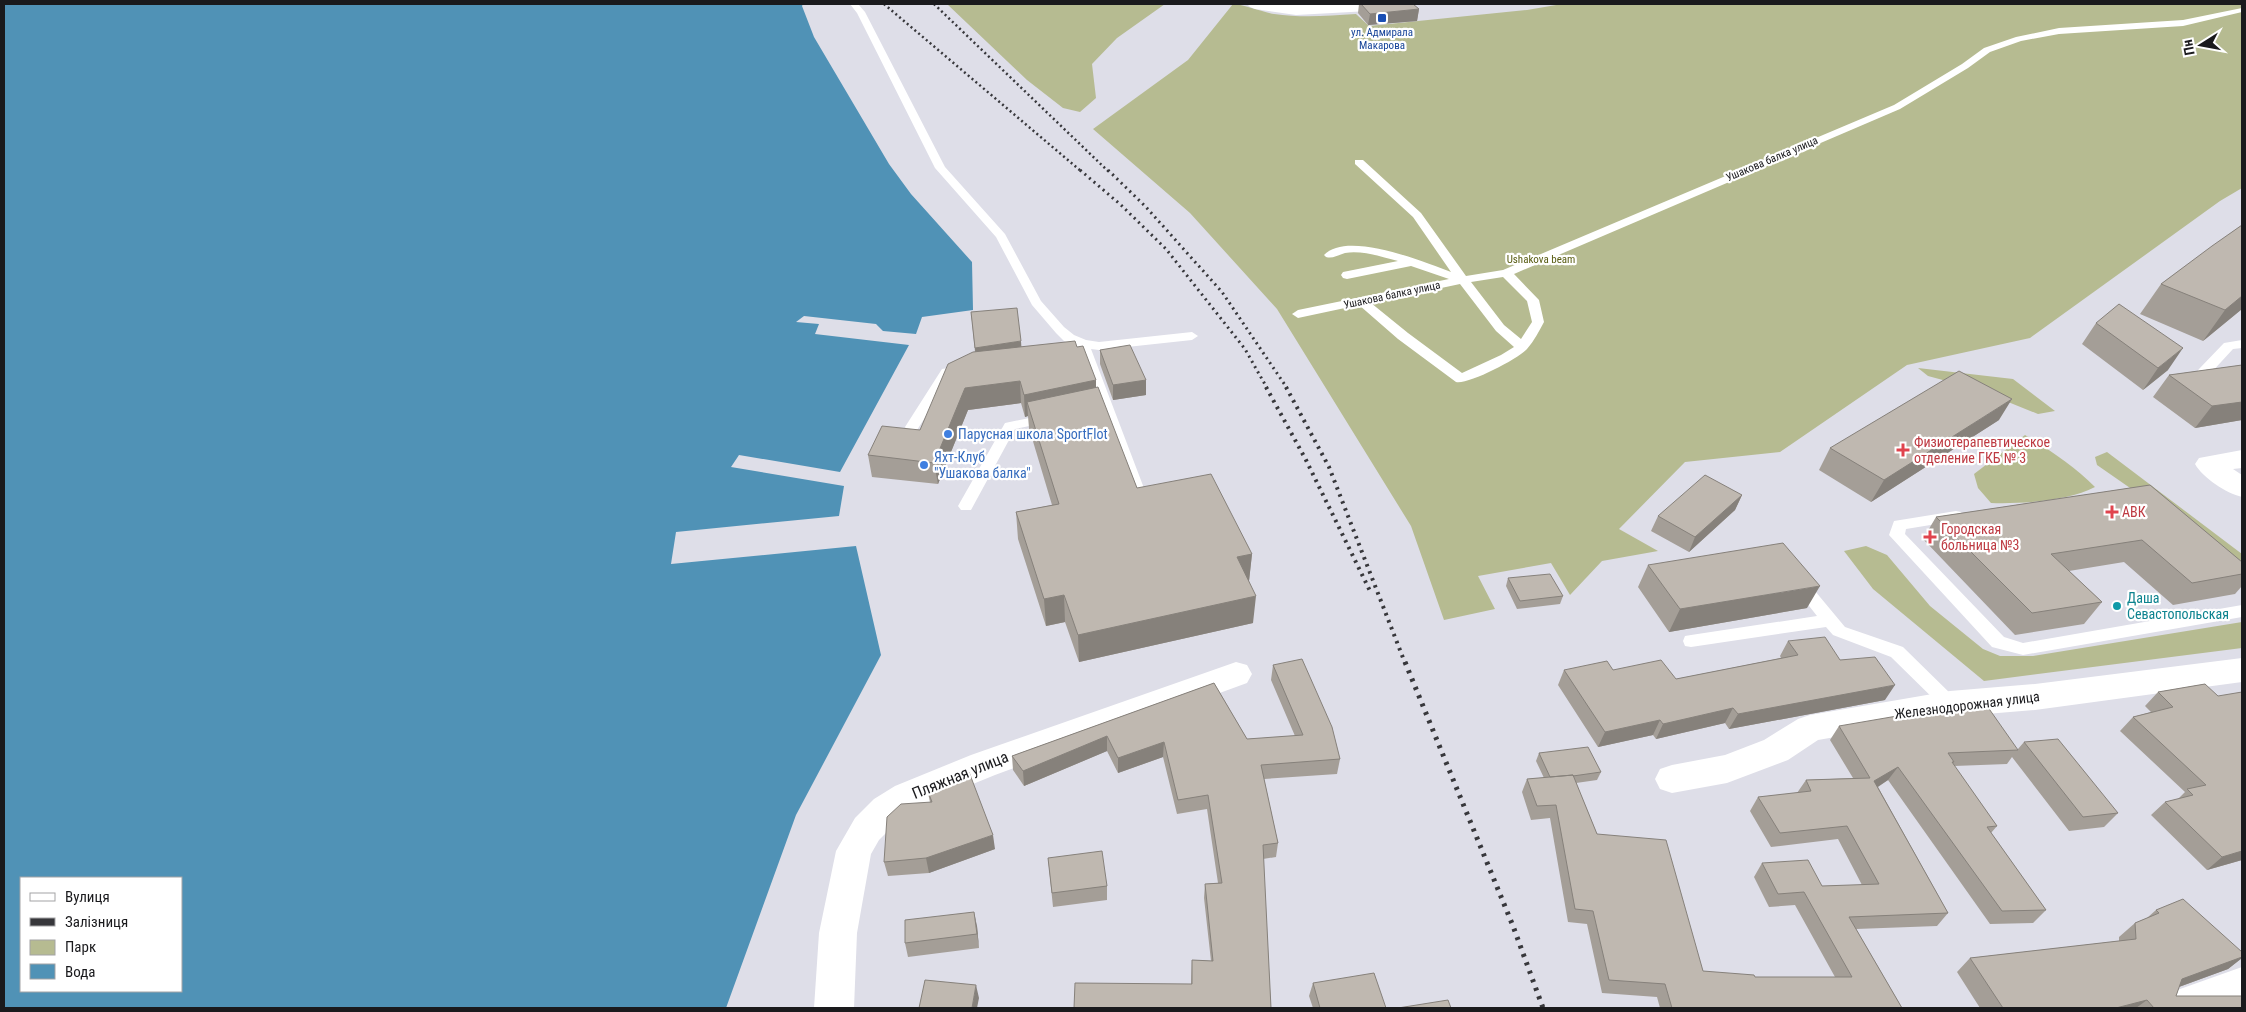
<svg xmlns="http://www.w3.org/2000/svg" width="2246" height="1012" viewBox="0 0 2246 1012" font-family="'Roboto Condensed',sans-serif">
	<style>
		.green { fill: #b6bb91 }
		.water { fill: #5092b6; fill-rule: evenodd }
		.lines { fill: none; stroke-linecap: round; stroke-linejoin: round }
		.service { fill: #fff; fill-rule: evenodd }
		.minor { fill: #fff; fill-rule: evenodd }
		.rail-far3 { stroke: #37373b; stroke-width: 2.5; stroke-dasharray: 2 3; stroke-linecap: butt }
		.rail-far2 { stroke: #37373b; stroke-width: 3; stroke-dasharray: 2 4; stroke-linecap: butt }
		.rail-far1 { stroke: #37373b; stroke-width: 4; stroke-dasharray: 2.5 5; stroke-linecap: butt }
		.rail { stroke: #37373b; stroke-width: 5; stroke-dasharray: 3 6; stroke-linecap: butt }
		.wall { fill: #a49e97 }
		.shaded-wall { fill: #86817b }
		.building { fill: #bfb8b0; stroke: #86817b }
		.transit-dot { fill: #1a4fb4; stroke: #fff; stroke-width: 2 }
		.shop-dot { fill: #3f7fe0; stroke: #fff; stroke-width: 2 }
		.health-dot { fill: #e0444e; stroke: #fff; stroke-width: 2 }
		.culture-dot { fill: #0f9aa8; stroke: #fff; stroke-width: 2 }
		.labels { text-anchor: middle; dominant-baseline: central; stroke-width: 4.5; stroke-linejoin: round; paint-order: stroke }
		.far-transit-label { font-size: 11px; fill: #164399; stroke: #fff }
		.far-street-label { font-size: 11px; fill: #1a1a1d; stroke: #fff }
		.far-park-label { font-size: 11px; fill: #595d13; stroke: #fff }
		.shop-label { font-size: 14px; fill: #366cbe; stroke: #fff; text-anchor: start }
		.health-label { font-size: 14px; fill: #be3a42; stroke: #fff; text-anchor: start }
		.culture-label { font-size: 14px; fill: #0d838f; stroke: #fff; text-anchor: start }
		.street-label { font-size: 14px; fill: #1a1a1d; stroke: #fff }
		.near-street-label { font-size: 16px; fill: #1a1a1d; stroke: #fff }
	</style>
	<rect width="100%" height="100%" fill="#dedee8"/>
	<path class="green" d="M947 4H1165L1117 38 1092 64 1096 98 1080 112 1063 108 1027 80Z
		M1233 4C1243 4 1262 12 1274 14 1301 18 1328 16 1356 14L1369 26 1527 10 1562 4H2242V188L2220 201 2030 338 1907 365 1780 452 1685 462 1619 529 1658 551 1602 561 1570 595 1551 563 1478 576 1495 609 1444 620 1411 526 1277 309 1190 213 1093 129 1188 60Z
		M1918 368 2013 379 2055 411 2038 414 1976 389 1928 376Z
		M2025 435C2050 450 2075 467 2095 487 2068 501 2021 504 1991 503L1978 488 1974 474Z
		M2107 452 2242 554V573L2169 515 2097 465 2095 457Z
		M1866 546 1887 555 1930 606 1983 649 2000 656H2033L2242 622V648L1984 681 1873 589 1844 551Z"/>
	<path class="water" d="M4 4H803L802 6 814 37 889 164 911 194 972 262 973 310 922 317 916 334 883 331 876 324 804 316 796 322 819 324 815 334 909 345 840 472 739 455 731 467 844 486 839 516 676 532 671 564 856 546 881 655 796 815 726 1008H4ZM21 878H181V991H21Z"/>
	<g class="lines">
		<path class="service" d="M850 4H858L865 12 945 167 1005 234 1041 301 1064 327 1074 335 1086 340 1099 342 1192 332 1198 336 1192 340 1099 350 1091 349 1150 504 1148 508H1138L1136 504 1077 346 1064 341 1056 333 1032 305 996 237 935 168 857 13Z
			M2242 8V12L2183 26 2059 34 2021 41 1990 52 1968 68 1900 109 1514 274 1539 300 1544 322C1539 331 1534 341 1527 349 1518 359 1468 385 1456 382L1398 339 1359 305 1298 318 1292 314 1298 310 1449 279 1411 266 1347 279 1343 278 1341 275 1343 272 1398 261C1382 257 1362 250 1345 253 1338 255 1333 259 1326 257L1324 255C1347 230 1424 262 1451 272L1413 217 1355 164V160H1363L1421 213 1466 276 1503 270 1894 105 1962 64 1984 48 2016 37 2059 28 2183 20ZM1503 277 1527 301 1532 322 1521 339 1504 325 1471 282ZM1460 284 1496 331 1514 347 1501 355 1462 373 1408 333 1371 303Z
			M2242 340V348L2233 349 2209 375H2199L2197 372 2199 369 2224 343Z
			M954 367 961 371 959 374 952 375 917 430H907L905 427 942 369Z
			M1049 414 1054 415 1056 418 1054 421 1015 429 971 510H961L958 506 1005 423Z
			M1956 511 1961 512 1964 516 1961 520 1906 529 1905 534 2004 637 2023 643 2242 605V617L2023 655 1992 647 1889 535 1894 521Z
			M1799 577 1805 579 1845 627 1903 647 1956 699 1959 704 1956 709 1950 711 1944 709 1891 657 1833 635 1826 627 1691 647 1685 646 1683 641 1685 636 1691 635 1817 616 1791 583 1793 579Z"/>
		<path class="minor" d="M1247 4H1413L1410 7 1405 9 1296 15 1255 9 1250 7Z
			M2242 450V468L2233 469 2242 475V497C2226 493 2203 478 2195 464L2199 458Z
			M2242 658V682L2035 710 1950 717 1818 740 1788 760 1727 783 1672 793 1660 789 1655 779 1660 769 1672 765 1725 755 1764 740 1798 719 1810 715 1950 691 2035 684Z
			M1236 662 1247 665 1252 674 1247 683 995 775 919 806 898 821 879 840 871 854 857 933 854 1008H814L819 933 836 851 855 818 874 799 895 786 971 755Z
			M2242 967V1005L2233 1008H2160L2166 994Z"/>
		<path class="rail-far3" d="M884 4 1082 172
			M934 4 1109 172"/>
		<path class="rail-far2" d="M1080 170 1121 205 1166 249 1245 349 1267 388
			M1108 170 1146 207 1222 292 1287 388"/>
		<path class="rail-far1" d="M1266 387 1306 460 1371 593
			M1286 387 1329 467 1405 663"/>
		<path class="rail" d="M1405 662 1513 926 1543 1008"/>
	</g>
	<path class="wall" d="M1359 4H1413L1419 9 1417 21 1368 25 1358 13Z
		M2242 225V309L2203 341 2140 314 2161 284Z
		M971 312 1022 347H1077L1096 388 1137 488 1252 554 1249 581 1253 623 1079 662 1065 622 1046 626 1018 539 1016 512 1052 505 1029 428 1028 416 1025 417 1021 403 968 410 938 484 872 477 868 455 920 430 975 352Z
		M2096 323 2168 370 2143 390 2082 344Z
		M1100 350 1146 380V395L1113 400 1100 364Z
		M2242 365V420L2195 428 2153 397 2169 375Z
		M1999 420 1871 502 1819 470 1830 448Z
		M2150 485 2242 562V586L2235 594 2173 605 2124 562 2069 571 2102 602 2084 624 2015 635 1923 539 1936 517Z
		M1742 495 1735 510 1689 552 1651 531 1658 516Z
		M1648 565 1807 608 1669 632 1638 587Z
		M1508 578 1563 596 1560 604 1517 609 1506 586Z
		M1788 641 1840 660 1885 700 1729 729 1725 723 1656 739 1653 735 1598 747 1558 685 1564 670H1613L1676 679 1781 658 1780 656Z
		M1273 665 1340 759 1337 774 1264 779 1278 843 1276 857 1263 859 1271 1008 1191 984 1192 960 1211 961 1204 898 1205 884 1218 883 1207 809 1177 814 1163 757 1118 773 1107 751 1024 786 1013 770 1012 756 1214 683 1247 739 1295 736 1271 680Z
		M2205 684 2242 860 2207 870 2151 815 2165 802 2178 799 2185 792 2120 731 2133 717 2151 712 2145 706 2158 692Z
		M1839 726 2018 749 2024 742 2118 813 2104 827 2069 831 2012 757 2007 764 1954 766 1997 826 1991 833 2046 910 2033 923 1990 924 1888 780 1878 787 1948 913 1937 926 1856 929 1902 1008H1660L1657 997 1602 993 1587 924 1568 922 1550 818 1531 820 1522 792 1527 779 1544 778 1536 761 1539 753 1601 772 1597 780 1576 783 1597 834 1703 971 1755 977H1835L1795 905 1769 907 1754 877 1762 863 1822 886 1862 885 1838 839 1771 847 1750 811 1758 797 1797 793 1806 780 1853 778 1830 740Z
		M927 789 995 849 929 873 888 876 884 862 930 802Z
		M1048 858 1107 886V900L1053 907Z
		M2156 910 2242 952V958L2228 969 2179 987 2176 996 2242 1008H1980L1957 972 1970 958 2119 941V937L2135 923 2147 918Z
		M977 926 979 948 908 957 905 943Z
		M1313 983 1386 1008H1313L1309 996Z"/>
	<path class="shaded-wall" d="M1419 9 1417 21 1368 25 1370 14Z
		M2242 296V309L2203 341 2225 310Z
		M1021 341 1022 356 976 362 975 348Z
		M2183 348 2168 370 2143 390 2158 368Z
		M1096 380V402H1027L1028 416 1025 417 1024 395Z
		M1146 380V395L1113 400V385Z
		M1020 381 1021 403 968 410 938 484 934 463 965 388Z
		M2012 399 1999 420 1871 502 1884 480Z
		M2242 401V420L2195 428 2212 406Z
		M1742 495 1735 510 1689 552 1695 537Z
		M1252 554 1249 581 1234 584 1237 557Z
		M1820 586 1807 608 1669 632 1680 609Z
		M1064 595 1065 622 1046 626 1044 599Z
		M1256 596 1253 623 1079 662 1078 635Z
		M1895 685 1885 700 1729 729 1738 714Z
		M1733 708 1725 723 1656 739 1663 724Z
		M1660 720 1653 735 1598 747 1605 732Z
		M1107 736V751L1024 786 1023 771Z
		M1164 742 1163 757 1118 773V758Z
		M1898 767 1888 780 1865 795 1874 781Z
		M993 835 995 849 929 873 926 858Z
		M2242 851V860L2207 870 2222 857Z
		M974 912 977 926 979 948 977 934Z
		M2242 957V958L2228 969 2165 992 2182 979Z
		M976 985 979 998 977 1008H972Z
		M2147 1000 2136 1008H2116Z"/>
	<path class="building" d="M1361 4H1413L1419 9 1370 14Z
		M2242 225V296L2225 310 2161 284 2212 246Z
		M2119 304 2183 348 2158 368 2096 323Z
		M1017 308 1021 341 975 348 971 312Z
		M1075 341 1077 347 1083 346 1096 380 1024 395 1020 381 965 388 934 463 868 455 882 426 920 430 948 364 973 352Z
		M1130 345 1146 380 1113 385 1100 350Z
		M2242 365V402L2212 406 2169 375Z
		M1959 371 2012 399 1884 480 1830 448Z
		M1098 387 1137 488 1211 474 1252 554 1237 557 1256 596 1078 635 1064 595 1044 599 1016 512 1059 504 1027 402Z
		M1705 475 1742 495 1695 537 1658 516Z
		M2150 485 2242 562V574L2192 583 2142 540 2051 554 2102 602 2032 613 1936 517Z
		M1783 543 1820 586 1680 609 1648 565Z
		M1550 574 1563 596 1520 601 1508 578Z
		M1825 637 1840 660 1875 657 1895 685 1738 714 1733 708 1663 724 1660 720 1605 732 1564 670 1607 661 1613 670 1661 660 1676 679 1798 655 1788 641Z
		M1302 659 1332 727 1340 759 1261 765 1278 843 1263 845 1271 1008H1074L1075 983 1192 984V960L1213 961 1205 884 1222 883 1208 795 1178 800 1164 742 1118 758 1107 736 1023 771 1012 756 1214 683 1247 739 1303 735 1273 665Z
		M2205 684 2218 696 2242 692V851L2222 857 2165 802 2193 795 2187 789 2206 785 2133 717 2173 707 2158 692Z
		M1985 703 2018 750 1948 753 1954 762H1952L1997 826 1987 827 2046 910 2002 911 1898 767 1874 781 1948 913 1849 917 1902 1008H1672L1665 984 1609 980 1593 911 1575 909 1556 805 1537 806 1527 779 1573 775 1597 834 1666 840 1703 971 1754 975 1755 977H1852L1804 892 1778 894 1762 863 1808 860 1822 886 1879 884 1847 826 1780 833 1758 797 1811 791 1806 780 1870 778 1839 726 1961 705Z
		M2058 739 2118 813 2083 817 2024 742Z
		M1588 747 1601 772 1573 776V775L1550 777 1539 753Z
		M969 772 993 835 926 858 884 862 887 817 901 804 932 802 927 789Z
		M1102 851 1107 886 1052 893 1048 858Z
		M2183 899 2242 952V957L2182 979 2176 996H2242V1008H2154L2147 1000 2116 1008H2003L1970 958 2136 939 2135 923 2159 913 2156 910Z
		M974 912 977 934 905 943V920Z
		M1374 973 1386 1008H1320L1313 983Z
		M925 980 976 985 972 1008H919Z
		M1448 1000 1451 1008H1398Z"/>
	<rect class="transit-dot" x="1377" y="13" width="10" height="10" rx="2.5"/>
	<g class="shop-dot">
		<circle cx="948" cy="434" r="5"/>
		<circle cx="924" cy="465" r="5"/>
	</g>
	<g class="health-dot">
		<path d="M1900.5 442.5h5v5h5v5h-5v5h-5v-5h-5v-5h5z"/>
		<path d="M2109.5 504.5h5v5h5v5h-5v5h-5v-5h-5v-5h5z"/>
		<path d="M1927.5 529.5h5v5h5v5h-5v5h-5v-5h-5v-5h5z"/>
	</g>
	<circle class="culture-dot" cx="2117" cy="606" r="5"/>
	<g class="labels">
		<g class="far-transit-label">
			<text x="1382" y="32">ул. Адмирала<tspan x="1382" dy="13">Макарова</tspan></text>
		</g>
		<g class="far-street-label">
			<text transform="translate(1772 159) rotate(-23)">Ушакова балка улица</text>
			<text transform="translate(1392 295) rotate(-12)">Ушакова балка улица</text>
		</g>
		<g class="far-park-label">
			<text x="1541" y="259">Ushakova beam</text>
		</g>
		<g class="shop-label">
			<text x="958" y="434">Парусная школа SportFlot</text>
			<text x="934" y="457">Яхт-Клуб<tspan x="934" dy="16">"Ушакова балка"</tspan></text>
		</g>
		<g class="health-label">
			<text x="1914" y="442">Физиотерапевтическое<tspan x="1914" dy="16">отделение ГКБ № 3</tspan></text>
			<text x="2122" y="512">АВК</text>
			<text x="1941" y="529">Городская<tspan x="1941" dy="16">больница №3</tspan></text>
		</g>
		<g class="culture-label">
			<text x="2127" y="598">Даша<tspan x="2127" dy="16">Севастопольская</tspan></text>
		</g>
		<g class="street-label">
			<text transform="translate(1967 705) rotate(-7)">Железнодорожная улица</text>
		</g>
		<g class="near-street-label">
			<text transform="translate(960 775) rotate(-22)">Пляжная улица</text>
		</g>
	</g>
	<rect width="2246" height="1012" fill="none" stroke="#1a1a1d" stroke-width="10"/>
	<rect x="20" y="877" width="162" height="115" fill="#ffffff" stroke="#a3a3a5"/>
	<rect x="30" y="893" width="25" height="8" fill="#ffffff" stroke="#a3a3a5"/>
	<text x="65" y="902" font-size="15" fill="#1a1a1d">Вулиця</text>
	<rect x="30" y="918" width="25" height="8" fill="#37373b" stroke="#a3a3a5"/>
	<text x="65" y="927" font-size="15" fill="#1a1a1d">Залізниця</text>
	<rect x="30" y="940" width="25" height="15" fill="#b6bb91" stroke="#a3a3a5"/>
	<text x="65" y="952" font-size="15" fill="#1a1a1d">Парк</text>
	<rect x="30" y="964" width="25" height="15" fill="#5092b6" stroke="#a3a3a5"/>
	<text x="65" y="977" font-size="15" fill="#1a1a1d">Вода</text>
	<g transform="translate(2201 45) rotate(259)" stroke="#ffffff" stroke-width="4" paint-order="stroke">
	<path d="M0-4L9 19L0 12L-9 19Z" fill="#1a1a1d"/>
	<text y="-8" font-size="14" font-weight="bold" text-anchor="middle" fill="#1a1a1d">Пн</text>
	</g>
</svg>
